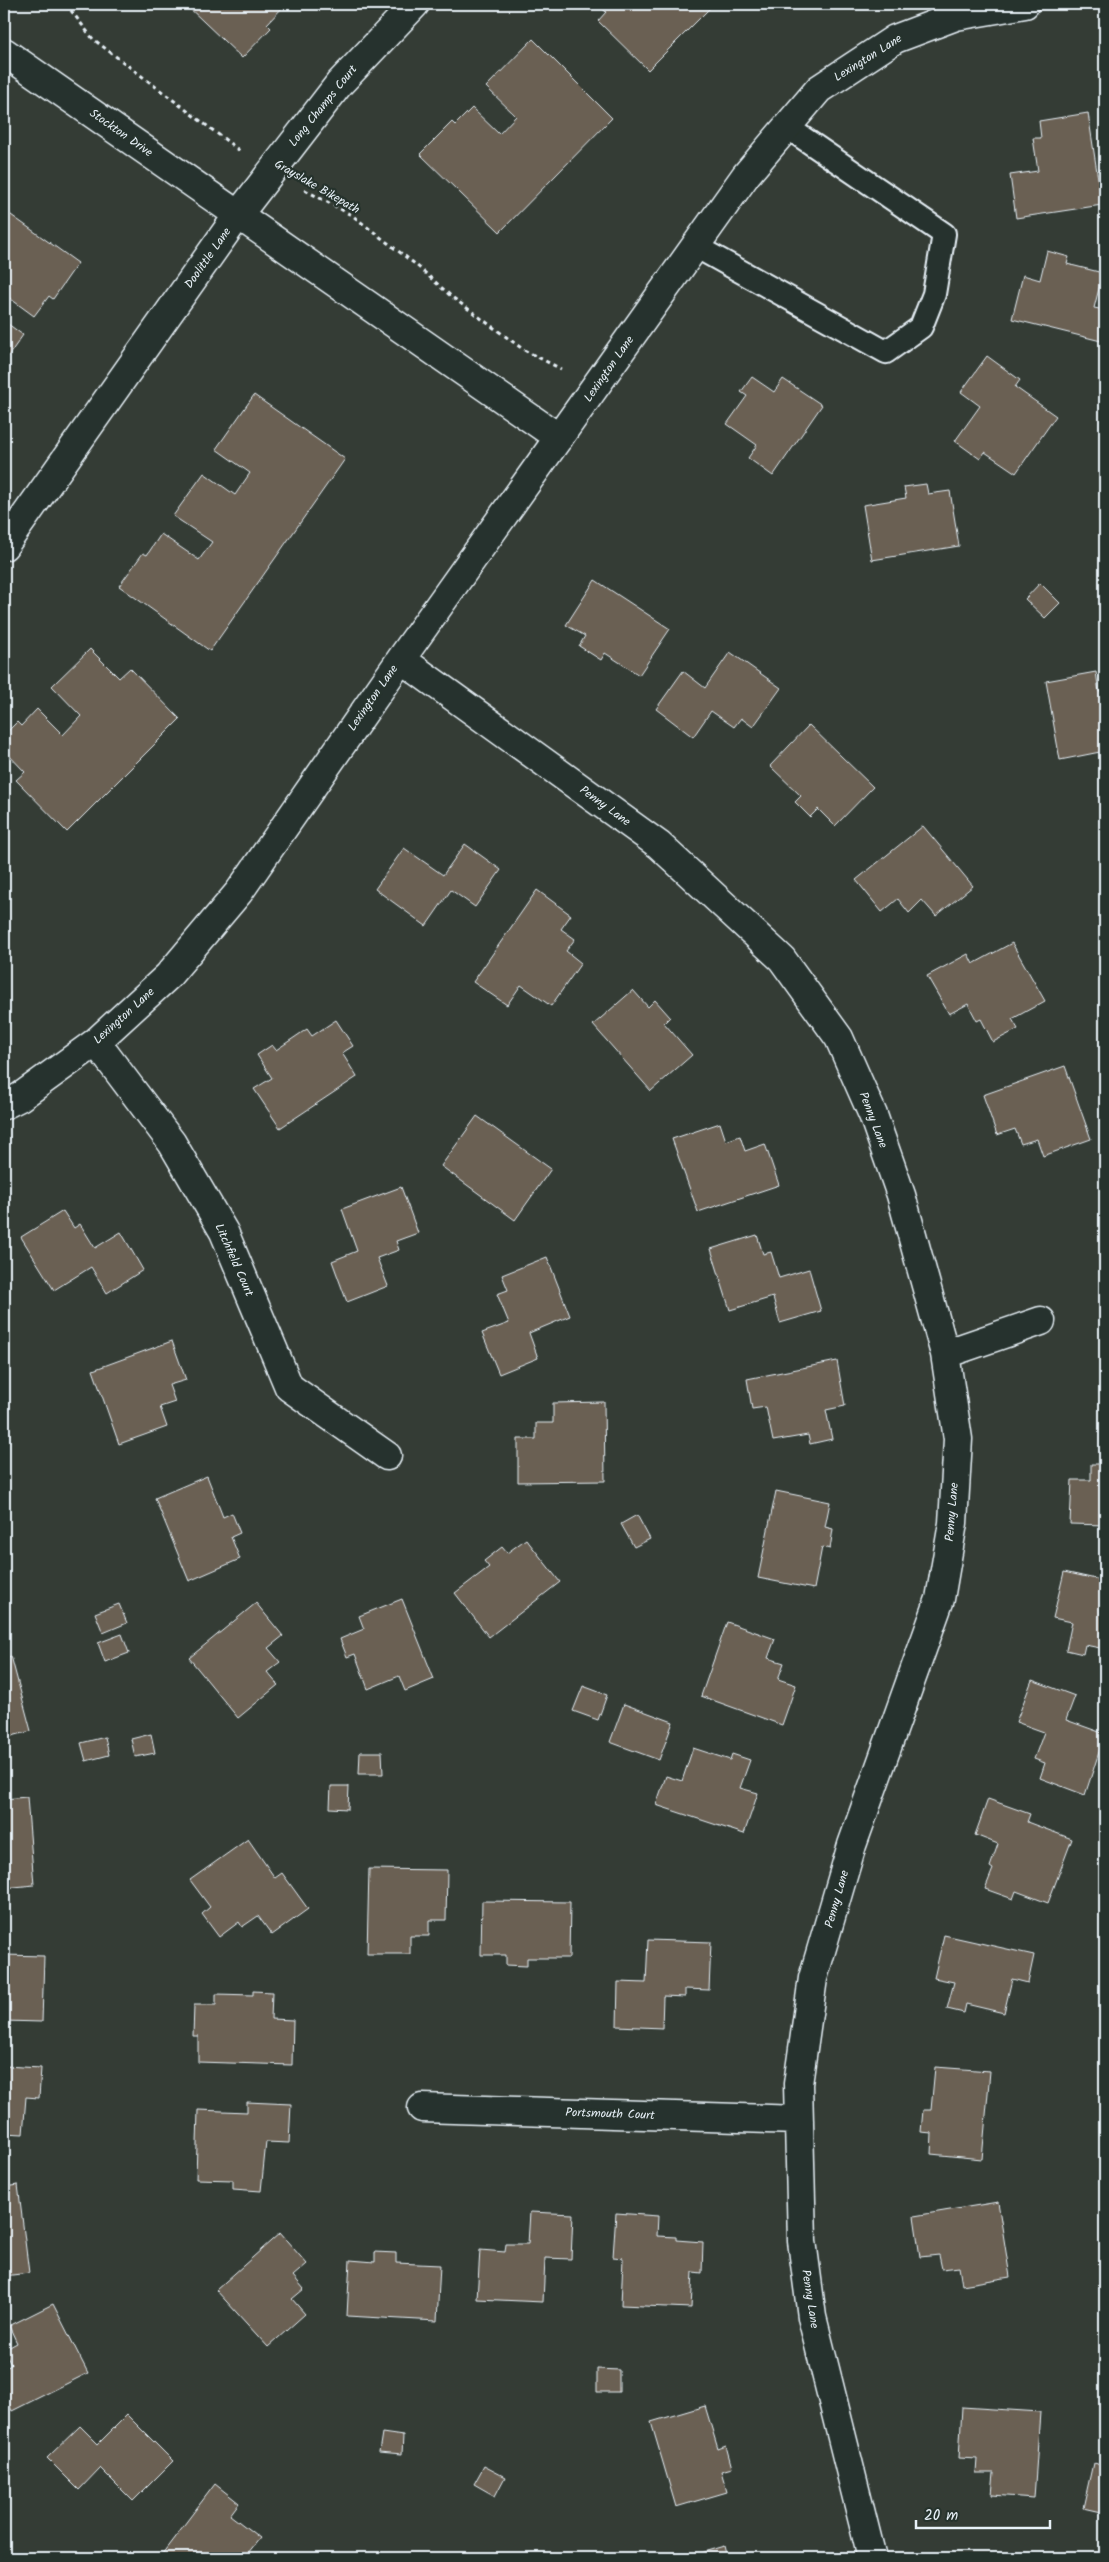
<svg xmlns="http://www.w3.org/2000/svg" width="1109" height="2562" viewBox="0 0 1109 2562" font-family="Kalam,sans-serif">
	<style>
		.building { fill: #6a6053; stroke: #e8f1f8 }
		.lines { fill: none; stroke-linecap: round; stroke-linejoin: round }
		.lane-casing { stroke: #e8f1f8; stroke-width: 26 }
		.street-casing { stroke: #e8f1f8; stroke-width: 31 }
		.path { stroke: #e8f1f8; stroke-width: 3; stroke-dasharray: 4 4; stroke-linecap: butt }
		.lane { stroke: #26332d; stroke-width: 22 }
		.street { stroke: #26332d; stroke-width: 28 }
		.labels { text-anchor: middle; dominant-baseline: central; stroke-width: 4.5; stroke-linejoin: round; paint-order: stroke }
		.street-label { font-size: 12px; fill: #e8f1f8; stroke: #26332d }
	</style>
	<rect width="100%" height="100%" fill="#343c35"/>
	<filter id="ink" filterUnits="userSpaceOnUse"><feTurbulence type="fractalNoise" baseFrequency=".02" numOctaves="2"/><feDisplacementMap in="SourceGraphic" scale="10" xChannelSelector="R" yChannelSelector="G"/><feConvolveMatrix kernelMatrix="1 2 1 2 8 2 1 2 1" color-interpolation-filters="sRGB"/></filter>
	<g filter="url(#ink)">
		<path class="building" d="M185 4H282L284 6 267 24 271 28 242 58Z
			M597 4H714L648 70 598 21 606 12Z
			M533 39 612 118 500 232 420 154 452 122 455 125 472 108 499 134 516 116 486 87Z
			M1088 113 1102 205 1016 218 1010 175 1038 171 1033 138H1041L1039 121Z
			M4 210 78 263 53 299 49 296 34 316 4 294Z
			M1047 251 1069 257 1067 264 1103 273 1094 308 1105 310V325L1101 341 1012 319 1023 275 1040 280Z
			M4 321 23 335 4 362Z
			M987 356 1020 380 1015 387 1056 416 1016 473 985 452 980 459 955 441 980 406 961 392Z
			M752 377 774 392 783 379 822 405 773 476 748 458 757 445 727 424 747 396 741 392Z
			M254 395 345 459 210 651 119 586 143 553 147 555 161 534 199 560 212 542 173 516 204 473 235 495 250 473 216 449Z
			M926 484 928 494 950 491 959 546 872 560 863 505 906 498 904 487Z
			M595 580 670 629 639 675 605 653 601 660 579 646 585 636 566 625Z
			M1040 583 1060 603 1045 618 1025 599Z
			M90 649 119 678 130 668 180 719 67 832 16 780 25 772 4 750V735L17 722 21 726 37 709 63 735 81 716 52 686Z
			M730 652 781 688 753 727 741 718 734 727 711 711 693 737 656 709 683 671 705 688Z
			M1096 672 1099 692 1105 691V751L1060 760 1046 681Z
			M809 725 873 787 835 826 818 809 810 817 795 802 801 796 770 766Z
			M923 826 973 886 936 916 922 900 909 913 898 899 882 912 856 880Z
			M465 844 501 870 475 907 451 890 426 926 375 889 404 848 443 875Z
			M537 890 571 915 561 929 575 939 566 951 581 963 551 1006 521 985 507 1005 473 982Z
			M1012 943 1045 1001 1012 1019 1018 1029 993 1042 981 1019 977 1021 968 1004 949 1014 927 976 968 954 973 964Z
			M633 990 648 1007 655 1000 670 1017 664 1023 692 1055 651 1091 593 1025Z
			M336 1020 353 1046 342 1053 357 1077 280 1128 254 1089 272 1078 257 1055 272 1045 276 1050 307 1029 312 1036Z
			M1065 1066 1091 1139 1043 1156 1037 1139 1021 1144 1015 1129 997 1135 983 1095Z
			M477 1116 551 1169 515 1220 441 1166Z
			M720 1123 726 1141 740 1136 745 1151 765 1144 779 1185 698 1212 672 1139Z
			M401 1187 418 1233 396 1241 399 1250 377 1258 388 1286 347 1302 332 1261 357 1251 342 1209Z
			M63 1211 74 1228 80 1224 95 1248 121 1232 143 1270 107 1293 91 1267 54 1290 21 1237Z
			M757 1235 763 1254 771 1252 779 1278 809 1269 821 1311 780 1323 773 1297 730 1310 711 1249Z
			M547 1257 570 1316 529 1333 538 1358 499 1374 482 1333 509 1323 497 1294 508 1290 502 1275Z
			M172 1341 186 1380 169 1385 175 1402 160 1407 167 1427 119 1444 93 1370Z
			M837 1361 845 1406 826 1410 832 1439 810 1444 808 1435 773 1441 766 1407 752 1409 747 1379Z
			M604 1402 605 1481 518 1482V1439H536V1423H553V1403Z
			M1091 1464H1105V1525L1070 1524 1072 1480H1091Z
			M207 1476 223 1517 232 1513 240 1533 231 1537 240 1559 189 1581 155 1498Z
			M776 1491 830 1502 825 1527 833 1529 830 1549 822 1547 814 1589 758 1578Z
			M637 1515 650 1539 634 1547 621 1524Z
			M526 1539 560 1582 489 1637 455 1593 489 1567 484 1561 502 1547 507 1553Z
			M1064 1572 1105 1581V1649L1085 1645 1083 1654 1066 1650 1072 1622 1053 1618Z
			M402 1599 434 1679 405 1691 399 1676 368 1689 355 1654 347 1657 340 1639 364 1629 359 1616Z
			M256 1603 283 1636 268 1648 280 1662 267 1672 278 1685 238 1718 189 1658Z
			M119 1604 127 1623 103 1633 95 1613Z
			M727 1622 775 1639 768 1658 784 1663 778 1679 796 1685 782 1725 701 1696Z
			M122 1634 129 1653 105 1662 98 1643Z
			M11 1656 31 1731 4 1738V1658Z
			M1032 1680 1075 1696 1066 1720 1105 1734 1085 1795 1040 1778 1045 1763 1034 1759 1044 1732 1016 1722Z
			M583 1686 607 1695 598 1720 573 1711Z
			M624 1704 673 1722 659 1760 610 1742Z
			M151 1734 155 1753 135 1757 131 1739Z
			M105 1737 109 1755 86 1761 81 1743Z
			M693 1748 730 1760 732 1754 750 1760 740 1788 758 1793 744 1834 656 1805 666 1776 682 1781Z
			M360 1752H382L383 1774H359Z
			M331 1786H349L348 1809 330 1808Z
			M27 1797 34 1885 4 1888V1799Z
			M988 1799 1030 1814 1027 1822 1072 1839 1048 1903 1016 1891 1013 1899 985 1889 993 1869 990 1867 998 1844 975 1835Z
			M248 1839 275 1878 282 1873 308 1909 272 1935 258 1916 242 1927 239 1922 219 1937 202 1914 210 1907 190 1880Z
			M369 1869 447 1870 446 1920H429V1936H410V1954H367Z
			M482 1901 570 1902 569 1958H527V1966L506 1965V1955H481Z
			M944 1935 1034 1955 1028 1983 1012 1979 1004 2013 966 2004 964 2013 947 2009 954 1982 934 1978Z
			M648 1940 711 1942 709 1990 685 1989V1997L663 1996 662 2028 617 2026 618 1982 646 1983Z
			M4 1955 44 1956 42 2022 4 2021Z
			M253 1991 272 1992 271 2019 293 2020 292 2065 198 2062V2036H193L194 2005H216V1994L253 1995Z
			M4 2066 41 2068 39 2098 26 2097 23 2134 4 2133Z
			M935 2067 990 2071 982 2159 931 2154 932 2133 921 2132 923 2110H931Z
			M247 2102 291 2104 289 2143 266 2142 261 2191 233 2189V2180L196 2179 198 2110 247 2112Z
			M18 2185 29 2273 4 2276V2187Z
			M998 2202 1010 2277 962 2285 959 2267 942 2269 939 2255 920 2257 914 2216Z
			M530 2212 573 2214 571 2259 545 2258 543 2302 477 2299 480 2250 505 2252 506 2244H528Z
			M616 2213 658 2216 657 2236 676 2237V2240L703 2242 702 2273 693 2272 691 2308 621 2305 623 2258 613 2257Z
			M280 2233 307 2264 293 2276 304 2289 292 2299 305 2314 268 2347 216 2290Z
			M375 2252 396 2253V2263L440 2265 437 2321 347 2316 350 2260 375 2262Z
			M53 2304 88 2373 12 2411 4 2394V2369L11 2365 4 2350 17 2343 9 2326Z
			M597 2369 619 2370V2392H597Z
			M705 2406 718 2449 726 2446 732 2468 721 2471 727 2492 676 2507 651 2422Z
			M962 2407 1040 2412 1034 2498 992 2495 994 2473H976L977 2459 959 2458Z
			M127 2415 173 2461 133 2501 100 2468 79 2490 47 2458 80 2426 98 2444Z
			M382 2433 403 2436 402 2454 379 2452Z
			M1093 2463 1105 2466V2513L1083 2508Z
			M484 2466 505 2477 495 2496 474 2484Z
			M215 2484 239 2503 230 2515 260 2538 244 2558H159Z
			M724 2546 727 2558H683Z"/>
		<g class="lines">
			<g class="lane-casing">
				<path id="lane" d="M695 246 886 352 921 327 934 294 944 234 787 127"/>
			</g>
			<g class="street-casing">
				<path id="street" d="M4 52 559 438
					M4 546 238 215 339 84 415 4
					M401 659 659 845 782 959 839 1038 873 1115 901 1195 945 1354 958 1439 953 1523 940 1599 852 1845 813 1978 798 2084 802 2241 812 2317 872 2558
					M96 1042 172 1143 224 1232 289 1387 387 1456
					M4 1105 20 1097 96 1042 168 976 239 892 401 659 746 175 819 89 895 39 956 16 1025 4
					M945 1354 1041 1321
					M422 2108 799 2120"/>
			</g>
			<path class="path" d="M66 4 93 39 240 151
				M305 190 353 216 415 264 452 297 524 350 561 369"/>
			<use href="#lane" class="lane"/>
			<use href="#street" class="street"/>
		</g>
	</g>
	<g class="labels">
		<g class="street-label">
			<text transform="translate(868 58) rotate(-32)">Lexington Lane</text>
			<text transform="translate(323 106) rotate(-51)">Long Champs Court</text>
			<text transform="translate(121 133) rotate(35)">Stockton Drive</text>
			<text transform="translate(317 187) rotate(30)">Grayslake Bikepath</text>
			<text transform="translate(208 258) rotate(-55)">Doolittle Lane</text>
			<text transform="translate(609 369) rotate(-55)">Lexington Lane</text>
			<text transform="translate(373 698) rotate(-55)">Lexington Lane</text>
			<text transform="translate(605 806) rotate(36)">Penny Lane</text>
			<text transform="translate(124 1016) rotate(-42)">Lexington Lane</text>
			<text transform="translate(873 1120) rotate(69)">Penny Lane</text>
			<text transform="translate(234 1260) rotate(66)">Litchfield Court</text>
			<text transform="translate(952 1512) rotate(-85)">Penny Lane</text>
			<text transform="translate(837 1899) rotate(-74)">Penny Lane</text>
			<text transform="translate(610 2114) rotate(2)">Portsmouth Court</text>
			<text transform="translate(810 2299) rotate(81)">Penny Lane</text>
		</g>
	</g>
	<rect width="1109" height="2562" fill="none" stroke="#26332d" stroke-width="20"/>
	<rect x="10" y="10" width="1089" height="2542" fill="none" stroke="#e8f1f8" stroke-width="2" filter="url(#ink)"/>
	<path d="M916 2520v8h134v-8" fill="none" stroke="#e8f1f8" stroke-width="2.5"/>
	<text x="924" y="2520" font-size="15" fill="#e8f1f8" stroke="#26332d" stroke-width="4" paint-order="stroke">20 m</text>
</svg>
